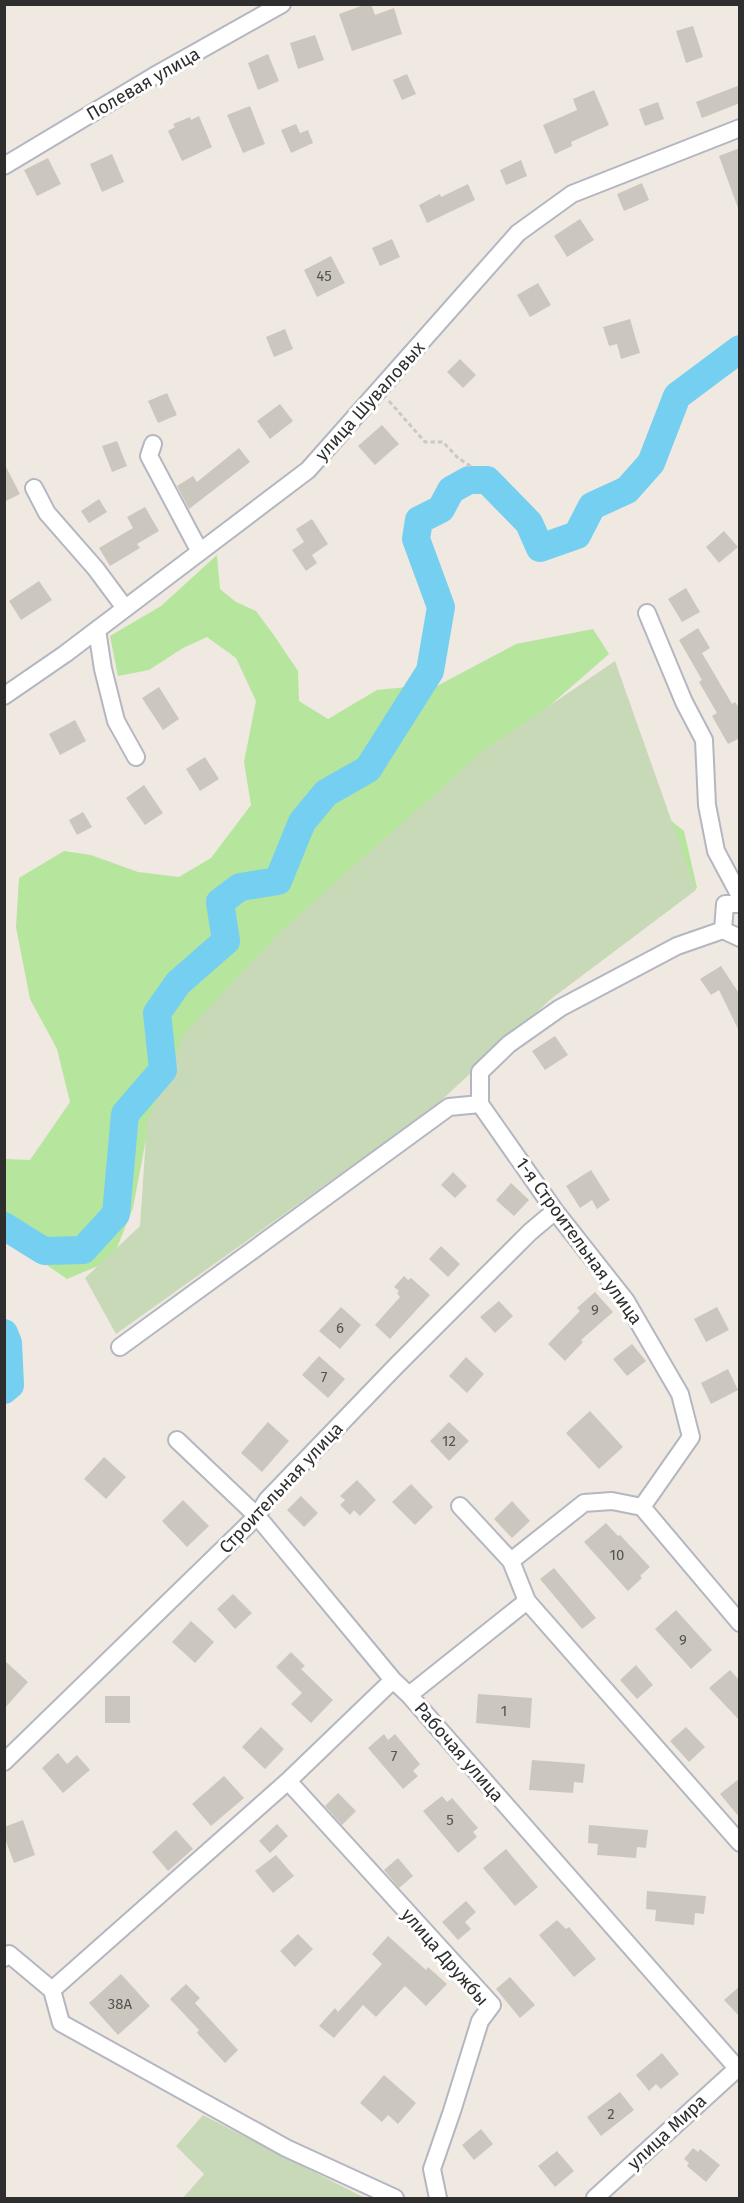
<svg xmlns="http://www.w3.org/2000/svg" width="744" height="2203" viewBox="0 0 744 2203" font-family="'Fira Sans',sans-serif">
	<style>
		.green { fill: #b6e59e }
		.cemetery { fill: #c8d9b8 }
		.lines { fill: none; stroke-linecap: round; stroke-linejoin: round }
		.river { stroke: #75cff0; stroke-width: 28 }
		.building { fill: #cbc7bf }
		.minor-casing { stroke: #b4b7c1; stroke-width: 20 }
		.path { stroke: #c9c9c9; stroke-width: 3; stroke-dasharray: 4.5 3; stroke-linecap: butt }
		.minor { stroke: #fff; stroke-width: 16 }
		.labels { text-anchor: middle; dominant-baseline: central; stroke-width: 6; stroke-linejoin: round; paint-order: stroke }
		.number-label { font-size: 15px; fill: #555452 }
		.street-label { font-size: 18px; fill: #2e2e2e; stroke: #fff }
	</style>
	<rect width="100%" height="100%" fill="#efe9e1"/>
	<path class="green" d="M217 555 220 589 236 602 256 611 273 634 298 671 299 701 328 719 377 690 407 687 420 695 516 644 593 629 609 654 468 777 641 797 684 831 697 888 542 983 146 1139 133 1208 112 1260 67 1279 25 1250 5 1239V1159L30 1160 70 1102 57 1049 30 999 16 927 19 878 64 851 91 855 138 872 179 877 211 858 251 805 244 762 256 701 236 658 207 637 183 648 149 670 118 676 110 636 161 606Z"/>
	<path class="cemetery" d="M615 661 696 890 551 999 433 1108 116 1334 85 1278 140 1226 147 1122 185 1033 282 930 483 751Z
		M203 2115 361 2196 368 2198H183L204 2174 176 2146Z"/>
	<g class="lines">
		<path class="river" d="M4 1226 44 1251 83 1250 116 1214 125 1114 163 1070 157 1013 178 983 226 941 220 902 240 887 278 881 302 822 326 793 368 769 430 671 441 607 416 539 419 520 441 509 451 490 469 480H487L529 523 540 548 577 535 592 506 627 490 651 463 677 396 740 349
			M4 1333 8 1343 10 1385 4 1390"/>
	</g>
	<path class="building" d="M367 4H371L375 15 394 8 402 34 352 51 339 14Z
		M693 26 703 57 686 63 676 31Z
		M315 35 324 60 298 69 290 43Z
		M268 54 279 81 258 90 248 63Z
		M407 74 416 94 402 100 393 80Z
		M740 85V103L702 118 696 102Z
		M594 90 609 125 571 142 572 146 555 154 543 125 577 110 573 99Z
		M658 102 664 119 645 126 639 109Z
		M250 106 265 144 243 153 227 115Z
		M199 116 212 147 182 161 168 131 175 127 173 124 190 117 191 120Z
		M296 124 300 133 308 130 313 143 291 153 281 130Z
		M740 148V208H738L719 156Z
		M112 154 124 182 102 192 90 164Z
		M48 158 61 184 37 196 24 170Z
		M521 160 527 176 506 185 500 170Z
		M642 183 649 200 624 211 617 194Z
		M468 184 475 200 427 223 419 205 440 194 441 197Z
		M580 219 594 240 567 257 554 236Z
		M392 239 400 257 380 266 372 248Z
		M331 256 345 283 317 297 304 270Z
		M538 283 551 305 530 317 517 295Z
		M630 319 640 353 621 359 617 344 609 346 603 327Z
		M285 329 293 349 274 357 266 337Z
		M460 359 476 375 463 388 447 372Z
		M167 393 177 415 158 423 148 401Z
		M280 404 293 421 270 439 257 421Z
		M382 425 399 444 375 465 358 446Z
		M117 441 127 466 112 472 102 446Z
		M239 448 250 462 189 509 177 486 193 476 197 482Z
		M4 463 20 494 4 502Z
		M99 499 107 512 89 523 81 511Z
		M145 507 159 531 137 544 140 548 110 566 99 548 133 528 127 517Z
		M312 519 328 544 312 555 317 563 306 571 292 550 304 542 296 529Z
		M724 531 738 547 719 563 706 547Z
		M39 581 52 600 21 620 9 601Z
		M686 588 700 612 682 622 668 599Z
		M698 628 710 648 702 653 732 704 735 702 740 709V738L728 744 712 716 717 713 699 682 702 680 679 640Z
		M159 687 179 719 163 730 142 698Z
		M75 720 86 741 60 755 49 734Z
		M205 757 219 779 200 791 186 769Z
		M144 785 163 813 145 825 126 798Z
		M83 812 92 827 77 835 69 820Z
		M721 966 740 995V1033L719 990 711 995 700 979Z
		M555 1036 568 1055 545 1070 532 1051Z
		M591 1170 610 1200 597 1209 592 1200 580 1208 566 1186Z
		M453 1172 467 1186 455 1198 441 1185Z
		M511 1183 529 1200 514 1216 496 1200Z
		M441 1246 460 1264 448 1277 429 1259Z
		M404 1276 408 1280 411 1278 430 1295 390 1339 375 1325 400 1297 397 1293 399 1291 394 1287Z
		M595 1292 613 1312 581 1340 583 1342 565 1361 548 1344 580 1311 577 1308Z
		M499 1301 513 1316 495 1333 480 1317Z
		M341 1307 361 1325 340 1349 319 1331Z
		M717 1307 729 1330 706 1342 694 1319Z
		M632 1344 646 1361 627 1376 613 1359Z
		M319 1356 345 1379 328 1398 302 1375Z
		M466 1357 484 1374 467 1393 449 1376Z
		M728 1369 738 1390 711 1404 701 1383Z
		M590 1411 623 1447 599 1469 566 1433Z
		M268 1422 289 1441 262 1472 241 1453Z
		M449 1422 469 1441 449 1461 430 1441Z
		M104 1457 126 1477 106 1499 84 1479Z
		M357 1480 376 1500 360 1516 354 1510 350 1515 340 1505 345 1500 340 1496Z
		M411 1484 433 1507 415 1525 392 1502Z
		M301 1496 318 1513 304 1527 287 1510Z
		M183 1500 209 1526 187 1547 162 1521Z
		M512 1501 530 1521 512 1538 494 1519Z
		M606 1523 618 1536 620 1535 650 1567 640 1576 642 1578 628 1591 584 1542Z
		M554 1568 596 1618 582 1629 540 1579Z
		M233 1594 252 1613 235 1629 217 1609Z
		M676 1610 712 1650 691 1669 655 1629Z
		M191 1621 214 1642 195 1663 172 1642Z
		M291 1652 305 1666 301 1669 333 1700 311 1723 291 1704 302 1693 276 1667Z
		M4 1660 28 1682 4 1709Z
		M636 1665 653 1685 637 1699 620 1680Z
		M730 1670 740 1681V1721L709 1688Z
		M478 1694 532 1698 530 1728 476 1723Z
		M105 1696H130V1723H105Z
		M261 1727 284 1749 265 1769 242 1747Z
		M686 1727 705 1747 689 1762 670 1741Z
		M384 1734 388 1740 395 1734 420 1764 413 1771 418 1776 403 1789 368 1748Z
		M58 1753 67 1764 77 1755 90 1770 63 1793 42 1768Z
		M532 1760 585 1764 583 1783 574 1782 573 1793 529 1790Z
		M224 1776 244 1798 211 1826 192 1804Z
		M740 1778V1818L720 1794Z
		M338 1793 356 1811 342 1825 325 1806Z
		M442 1796 447 1802 452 1798 478 1828 473 1832 477 1837 458 1853 423 1811Z
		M23 1820 35 1855 14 1863 4 1836V1827Z
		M277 1824 288 1836 270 1853 259 1841Z
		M589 1825 648 1830 646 1848 637 1847 636 1858 597 1855 598 1844 588 1843Z
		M176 1830 193 1849 168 1871 152 1852Z
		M506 1849 538 1887 515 1906 483 1868Z
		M276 1855 294 1876 273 1893 255 1871Z
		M398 1858 413 1876 399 1888 384 1870Z
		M647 1891 706 1896 704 1914 695 1913 694 1925 655 1921 656 1910 646 1909Z
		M466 1901 476 1912 465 1922 471 1929 458 1940 442 1922Z
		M557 1920 566 1929 569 1927 596 1959 574 1977 539 1935Z
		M298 1934 313 1949 295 1967 280 1951Z
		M388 1936 426 1970 428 1967 447 1984 426 2006 405 1986 376 2017 363 2005 334 2038 319 2026 335 2008 338 2012 382 1964 372 1954Z
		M121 1974 150 2006 118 2035 89 2003Z
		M510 1977 535 2005 520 2018 496 1989Z
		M186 1984 200 1998 195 2003 238 2050 225 2063 197 2033 199 2030 170 1999Z
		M740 1986V2017L724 2000Z
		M662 2053 679 2074 661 2089 656 2084 649 2091 636 2075Z
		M384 2075 416 2103 398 2124 388 2115 382 2122 360 2103Z
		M620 2092 634 2110 601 2136 587 2117Z
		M481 2129 493 2144 474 2160 462 2145Z
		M693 2148 698 2152 700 2149 720 2165 706 2182 687 2166 689 2163 684 2159Z
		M557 2151 574 2171 555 2187 538 2166Z"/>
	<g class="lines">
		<g class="minor-casing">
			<path id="minor" d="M4 166 154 76 282 4
				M153 444 149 456 200 552
				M34 488 47 513 96 569 125 608
				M647 613 684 702 704 740 707 805 716 851 740 896
				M97 630 103 669 116 721 136 757
				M4 696 65 654 308 470 518 233 572 194 740 128
				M740 904H725L723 930 740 938
				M480 1104 555 1211 626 1301 680 1394 691 1437 642 1507
				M480 1104V1072L509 1044 560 1008 677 946 723 930
				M120 1347 449 1107 480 1104
				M177 1440 257 1516 393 1680 409 1695 737 2068
				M460 1506 511 1561 527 1601 740 1843
				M642 1507 740 1623
				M511 1561 584 1503 612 1501 642 1507
				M409 1695 527 1601
				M4 1762 257 1516 267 1500 397 1365 530 1232 555 1211
				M288 1781 492 2005 480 2021 452 2111 432 2169 438 2198
				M4 1958 9 1954 52 1990 61 2023 286 2148 395 2198
				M52 1990 288 1781 393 1680
				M595 2198 740 2066"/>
		</g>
		<path class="path" d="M389 401 425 442H443L458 458 472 467"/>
		<use href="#minor" class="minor"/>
	</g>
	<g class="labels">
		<g class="number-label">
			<text x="324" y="276">45</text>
			<text x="595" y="1310">9</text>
			<text x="340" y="1328">6</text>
			<text x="324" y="1377">7</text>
			<text x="449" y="1441">12</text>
			<text x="617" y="1555">10</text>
			<text x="683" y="1640">9</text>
			<text x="504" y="1711">1</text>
			<text x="394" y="1756">7</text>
			<text x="450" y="1820">5</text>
			<text x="120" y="2004">38А</text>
			<text x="611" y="2114">2</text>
		</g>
		<g class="street-label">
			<text transform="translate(143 84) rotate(-30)">Полевая улица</text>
			<text transform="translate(370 401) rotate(-48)">улица Шуваловых</text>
			<text transform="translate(579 1241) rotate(54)">1-я Строительная улица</text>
			<text transform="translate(281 1488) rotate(-47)">Строительная улица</text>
			<text transform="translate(459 1752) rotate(49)">Рабочая улица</text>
			<text transform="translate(445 1957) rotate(49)">улица Дружбы</text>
			<text transform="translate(667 2132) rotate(-43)">улица Мира</text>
		</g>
	</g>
	<rect width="744" height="2203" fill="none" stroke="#2e2e2e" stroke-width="12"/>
</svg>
